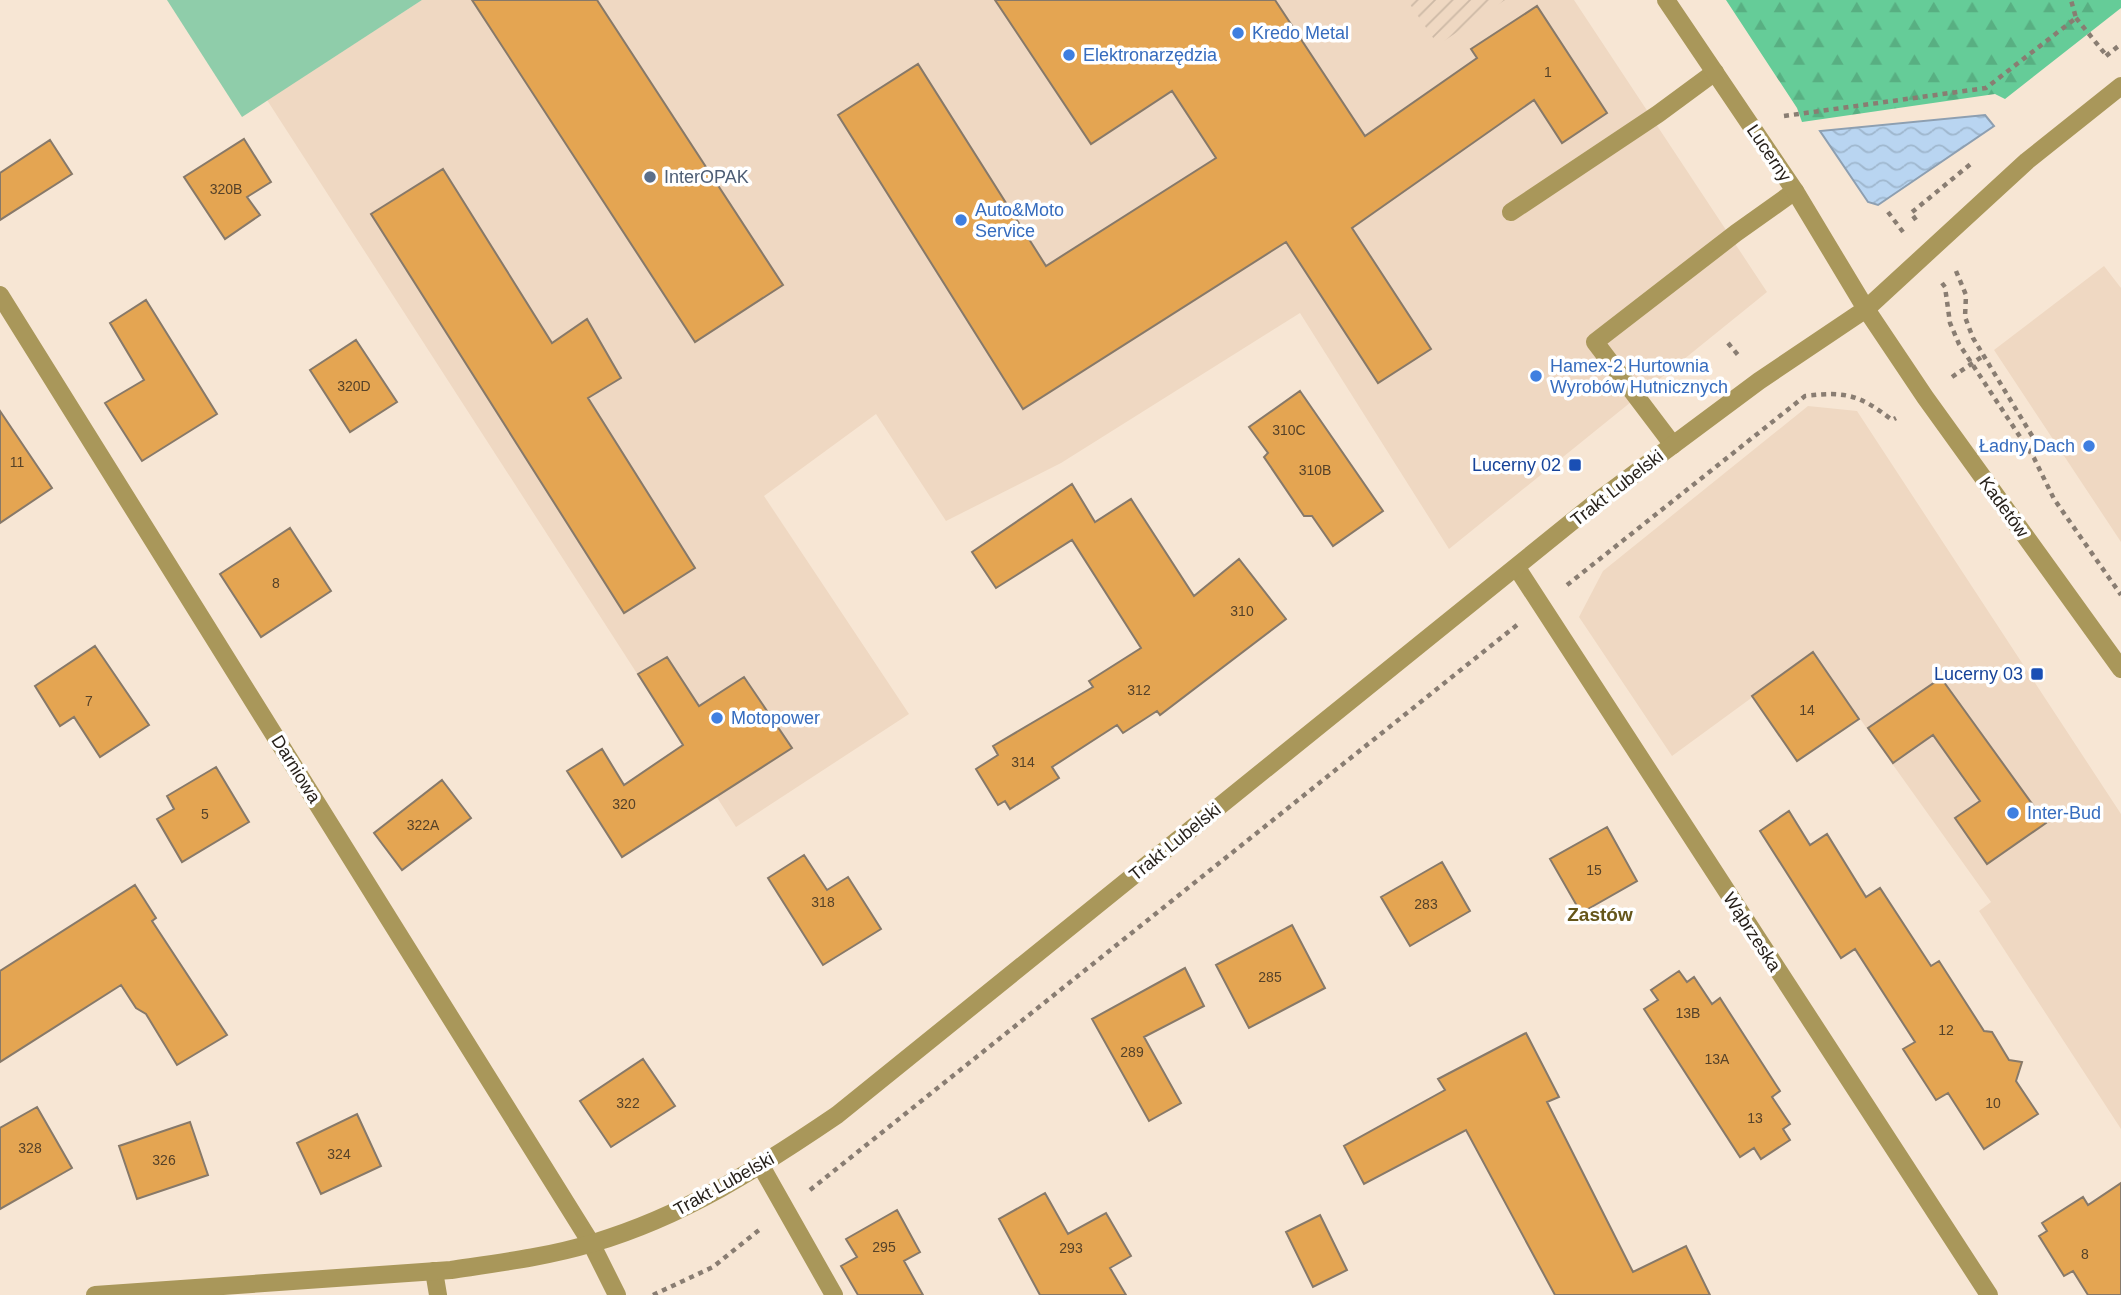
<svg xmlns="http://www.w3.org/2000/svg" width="2121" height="1295" viewBox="0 0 2121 1295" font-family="Arial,sans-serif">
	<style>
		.built { fill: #efd8c2 }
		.industrial { fill: url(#industrial-furrows) }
		.green { fill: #8fcdaa }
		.forest { fill: url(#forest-firs) }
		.water { fill: url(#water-waves); stroke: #8d9fb1; stroke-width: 2 }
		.building { fill: #e4a552; stroke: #877969; stroke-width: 2 }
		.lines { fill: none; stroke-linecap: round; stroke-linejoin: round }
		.path { stroke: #897d72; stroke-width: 4.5; stroke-dasharray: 5 5; stroke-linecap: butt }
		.service { stroke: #a9975a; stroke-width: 18 }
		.minor { stroke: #a9975a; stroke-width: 18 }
		.tertiary { stroke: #a9975a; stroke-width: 18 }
		.shop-dot { fill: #3f7fe0; stroke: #fff; stroke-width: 2.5 }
		.service-dot { fill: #5c6f8a; stroke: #fff; stroke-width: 2.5 }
		.transit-dot { fill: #1a4fb4; stroke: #fff; stroke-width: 2.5 }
		.labels { text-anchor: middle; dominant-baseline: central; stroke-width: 7; stroke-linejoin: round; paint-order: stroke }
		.number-label { font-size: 14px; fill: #564229 }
		.shop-label { font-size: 18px; fill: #366cbe; stroke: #fff; text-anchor: start }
		.street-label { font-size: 18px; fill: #27211b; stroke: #fff }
		.service-label { font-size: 18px; fill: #4e5e75; stroke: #fff; text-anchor: start }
		.transit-label { font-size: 18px; fill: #164399; stroke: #fff; text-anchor: end }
		.neighbourhood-label { font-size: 19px; font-weight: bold; fill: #65561a; stroke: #fff }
	</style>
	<defs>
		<pattern id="industrial-furrows" width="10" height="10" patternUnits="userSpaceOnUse" patternTransform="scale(1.75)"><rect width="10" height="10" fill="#efd8c2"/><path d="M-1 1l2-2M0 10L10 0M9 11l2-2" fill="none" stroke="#cdb9a6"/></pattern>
		<pattern id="forest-firs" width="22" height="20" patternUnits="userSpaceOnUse" patternTransform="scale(1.75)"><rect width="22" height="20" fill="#65cc98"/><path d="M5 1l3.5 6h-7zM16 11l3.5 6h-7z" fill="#58af82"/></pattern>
		<pattern id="water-waves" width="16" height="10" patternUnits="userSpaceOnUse" patternTransform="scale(1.75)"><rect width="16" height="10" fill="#b9d5f1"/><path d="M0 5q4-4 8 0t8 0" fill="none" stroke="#9fb7ce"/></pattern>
	</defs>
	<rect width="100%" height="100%" fill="#f7e6d4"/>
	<path class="built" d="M422 0H1574L1767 292 1449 549 1300 313 1061 463 946 521 876 414 764 496 909 714 736 827 267 100Z
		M2104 266 2121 288V542L1994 350Z
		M1808 406 1857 411 2121 814V1129L1979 911 1991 902 1813 653 1672 756 1579 617 1603 571Z"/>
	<path class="industrial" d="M1407 0H1505L1438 45Z"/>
	<path class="green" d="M167 0H422L242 117Z"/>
	<path class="forest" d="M1726 0H2121V8L2005 99 1995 94 1802 122 1797 108Z"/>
	<path class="water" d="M1985 115 1994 126 1878 205 1868 202 1820 131Z"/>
	<path class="building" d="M472 0H597L783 285 695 342Z
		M995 0H1275L1365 136 1477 58 1471 49 1537 6 1607 113 1562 143 1534 100 1352 228 1431 349 1378 383 1286 242 1023 409 838 115 918 64 1046 266 1216 158 1172 91 1091 144Z
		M244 139 271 182 247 197 260 215 225 239 184 177Z
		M50 140 72 174 0 220V173Z
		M443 169 552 343 587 319 621 378 588 398 695 568 624 613 371 214Z
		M146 300 217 414 142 461 105 403 144 380 110 323Z
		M356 340 397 402 350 432 310 370Z
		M1300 391 1383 511 1333 546 1312 516H1304L1264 457 1268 453 1249 427Z
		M0 411 52 488 0 523Z
		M1072 484 1095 522 1131 499 1194 596 1239 559 1286 619 1160 715 1157 711 1123 733 1117 725 1052 767 1059 778 1010 809 1005 801 998 805 976 769 998 755 993 746 1093 687 1089 681 1141 648 1072 540 996 588 972 552Z
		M290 528 331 591 261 637 220 574Z
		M95 646 149 725 100 757 74 717 60 726 35 686Z
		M1813 652 1859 719 1797 761 1752 696Z
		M667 657 699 706 744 677 792 748 622 857 567 771 602 749 624 785 683 745 638 674Z
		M1941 678 2046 823 1987 864 1955 818 1980 801 1933 735 1893 763 1868 728Z
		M216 767 249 822 182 862 157 819 174 809 167 796Z
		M442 780 471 818 402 870 374 833Z
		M1789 811 1810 845 1827 834 1866 897 1880 888 1931 966 1939 961 1984 1031 1992 1032 2009 1060 2022 1062 2016 1081 2038 1114 1984 1149 1948 1093 1936 1100 1903 1049 1915 1042 1855 949 1841 958 1760 831Z
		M1607 827 1637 881 1581 913 1550 859Z
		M804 855 827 890 848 877 881 929 823 965 768 878Z
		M1442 862 1470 911 1410 946 1381 897Z
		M135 885 156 918 152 921 227 1035 177 1065 146 1014 136 1008 121 985 0 1062V971Z
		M1292 925 1325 988 1249 1028 1216 965Z
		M1185 968 1204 1006 1144 1037 1181 1103 1149 1121 1092 1019Z
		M1679 971 1687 982 1694 977 1712 1004 1720 998 1780 1091 1772 1097 1790 1124 1783 1129 1790 1140 1761 1159 1754 1148 1740 1157 1644 1009 1658 1000 1651 990Z
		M1526 1033 1559 1097 1547 1102 1633 1272 1686 1246 1710 1295H1555L1466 1130 1364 1184 1344 1146 1445 1090 1438 1079Z
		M643 1059 675 1106 611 1147 580 1101Z
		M37 1107 72 1168 0 1209V1128Z
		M357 1114 381 1166 321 1194 297 1143Z
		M190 1122 208 1175 137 1199 119 1146Z
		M2121 1183V1295H2088L2073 1271 2064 1276 2039 1236 2047 1231 2042 1223 2083 1197 2088 1205Z
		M1045 1193 1068 1234 1106 1213 1131 1256 1110 1268 1126 1295H1040L999 1219Z
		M897 1210 920 1252 904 1261 923 1295H858L841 1266 857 1257 846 1239Z
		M1320 1215 1347 1270 1313 1287 1286 1232Z"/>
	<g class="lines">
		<path class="path" d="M2076 18 2106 55
			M2106 56 2121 44
			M1784 116 1986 88 2076 18 2071 0
			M1888 212 1903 232
			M1916 220 1911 213 1973 162
			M1956 271 1966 295 1965 317 1973 338 2037 444 2034 458
			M1942 283 1945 287 1950 323 1959 344 2034 458 2054 499 2121 595
			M1728 343 1738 355
			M1952 377 1983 356
			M1567 585 1805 396C1846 391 1860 395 1892 420L1896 418
			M810 1190 1517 625
			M653 1295 713 1267 759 1230"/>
		<path class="service" d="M1511 212 1658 114 1715 72
			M1673 445 1595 342 1736 233 1795 191
			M761 1166 834 1295
			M591 1243 617 1295
			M434 1271 438 1295"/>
		<path class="minor" d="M0 295 591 1243
			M1517 568 1989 1295"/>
		<path class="tertiary" d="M1666 0 1795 191 1866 309 1925 397 2121 669
			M95 1295 451 1270C498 1263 547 1257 593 1243 684 1216 759 1168 837 1115L1595 503 1759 381 1866 309 2027 161 2121 86"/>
	</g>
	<g class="shop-dot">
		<circle cx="1238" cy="33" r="7"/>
		<circle cx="1069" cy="55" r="7"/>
		<circle cx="961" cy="220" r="7"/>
		<circle cx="1536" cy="376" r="7"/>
		<circle cx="2089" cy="446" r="7"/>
		<circle cx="717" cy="718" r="7"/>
		<circle cx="2013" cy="813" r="7"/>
	</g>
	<circle class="service-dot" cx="650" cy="177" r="7"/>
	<g class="transit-dot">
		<rect x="1568" y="458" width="14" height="14" rx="3.5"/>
		<rect x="2030" y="667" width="14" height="14" rx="3.5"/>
	</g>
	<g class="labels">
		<g class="number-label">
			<text x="1548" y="72">1</text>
			<text x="226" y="189">320B</text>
			<text x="354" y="386">320D</text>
			<text x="1289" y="430">310C</text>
			<text x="17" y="462">11</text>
			<text x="1315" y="470">310B</text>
			<text x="276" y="583">8</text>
			<text x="1242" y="611">310</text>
			<text x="1139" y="690">312</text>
			<text x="89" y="701">7</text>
			<text x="1807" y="710">14</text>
			<text x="1023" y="762">314</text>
			<text x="624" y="804">320</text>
			<text x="205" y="814">5</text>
			<text x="423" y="825">322A</text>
			<text x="1594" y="870">15</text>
			<text x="823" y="902">318</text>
			<text x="1426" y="904">283</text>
			<text x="1270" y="977">285</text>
			<text x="1688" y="1013">13B</text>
			<text x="1946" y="1030">12</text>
			<text x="1132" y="1052">289</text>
			<text x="1717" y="1059">13A</text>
			<text x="628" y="1103">322</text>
			<text x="1993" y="1103">10</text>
			<text x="1755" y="1118">13</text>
			<text x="30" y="1148">328</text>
			<text x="339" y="1154">324</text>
			<text x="164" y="1160">326</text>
			<text x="884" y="1247">295</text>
			<text x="1071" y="1248">293</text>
			<text x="2085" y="1254">8</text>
		</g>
		<g class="shop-label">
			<text x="1252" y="33">Kredo Metal</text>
			<text x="1083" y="55">Elektronarzędzia</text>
			<text x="975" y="210">Auto&amp;Moto<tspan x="975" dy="21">Service</tspan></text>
			<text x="1550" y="366">Hamex-2 Hurtownia<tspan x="1550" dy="21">Wyrobów Hutnicznych</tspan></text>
			<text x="2075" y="446" text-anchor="end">Ładny Dach</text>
			<text x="731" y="718">Motopower</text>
			<text x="2027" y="813">Inter-Bud</text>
		</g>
		<g class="street-label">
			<text transform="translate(1769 153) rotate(56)">Lucerny</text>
			<text transform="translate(1617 488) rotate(-38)">Trakt Lubelski</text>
			<text transform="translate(2004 507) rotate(54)">Kadetów</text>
			<text transform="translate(296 769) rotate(58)">Darniowa</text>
			<text transform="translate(1175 842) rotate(-39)">Trakt Lubelski</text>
			<text transform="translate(1752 932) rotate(57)">Wąbrzeska</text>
			<text transform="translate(724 1184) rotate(-29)">Trakt Lubelski</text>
		</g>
		<g class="service-label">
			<text x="664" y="177">InterOPAK</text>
		</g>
		<g class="transit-label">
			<text x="1561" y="465">Lucerny 02</text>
			<text x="2023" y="674">Lucerny 03</text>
		</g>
		<g class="neighbourhood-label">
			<text x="1600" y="914">Zastów</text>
		</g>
	</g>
</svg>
